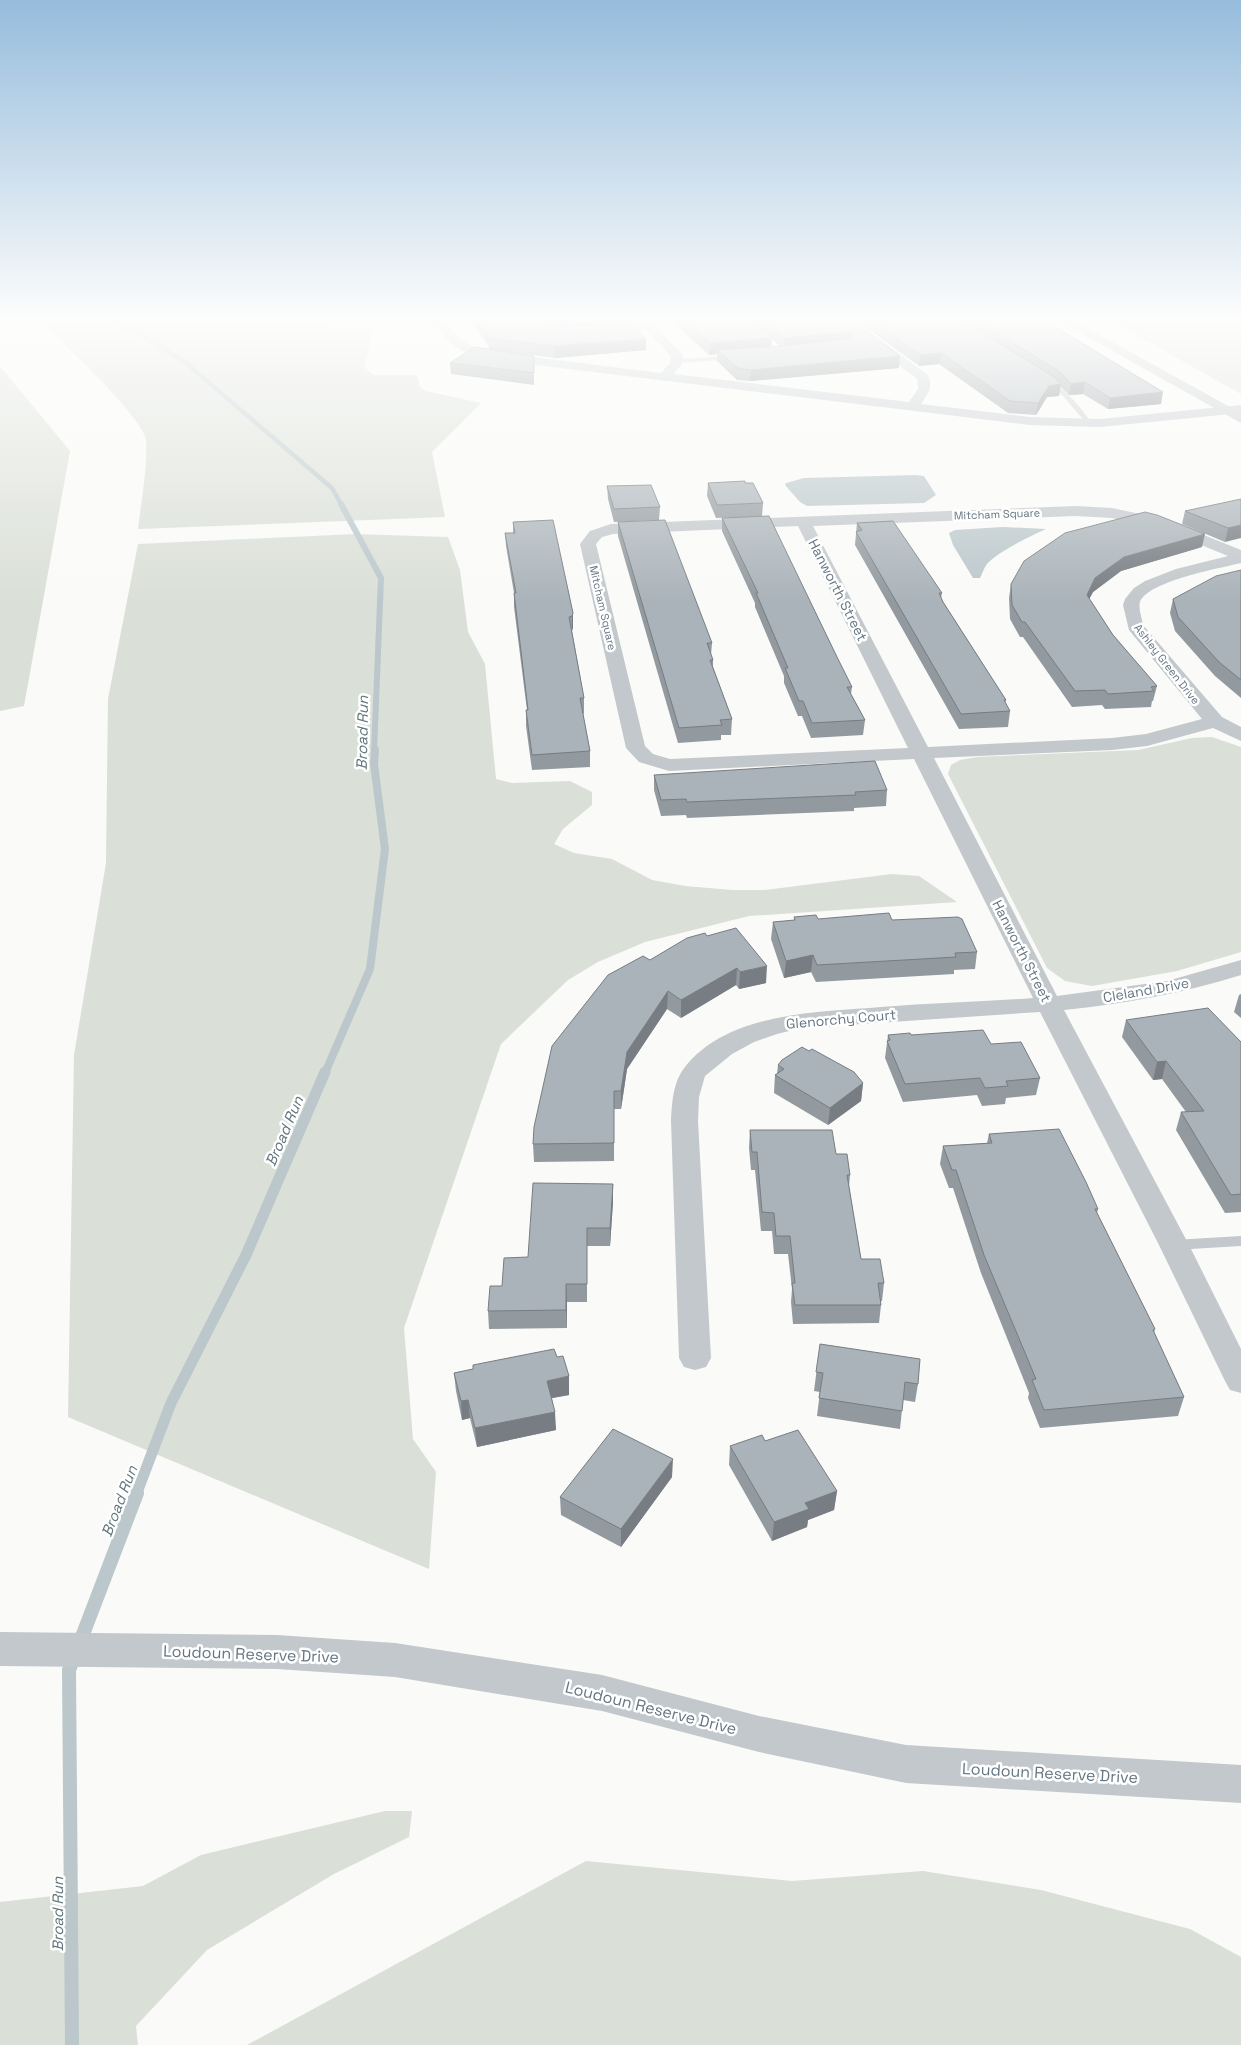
<svg xmlns="http://www.w3.org/2000/svg" width="1241" height="2045" viewBox="0 0 1241 2045" font-family="'Space Grotesk',sans-serif">
	<style>
		.green { fill: #dadfd7 }
		.water { fill: #bbc7cb }
		.lines { fill: none; stroke-linecap: round; stroke-linejoin: round }
		.stream-far4 { stroke: #bbc7cb; stroke-width: 4.5 }
		.stream-far3 { stroke: #bbc7cb; stroke-width: 6 }
		.stream-far2 { stroke: #bbc7cb; stroke-width: 8 }
		.stream-far1 { stroke: #bbc7cb; stroke-width: 11 }
		.stream { stroke: #bbc7cb; stroke-width: 14 }
		.service { fill: #c3c8cc; fill-rule: evenodd }
		.minor { fill: #c3c8cc; fill-rule: evenodd }
		.tertiary { fill: #c3c8cc; fill-rule: evenodd }
		.wall { fill: #929a9f; fill-rule: evenodd }
		.shaded-wall { fill: #777d82 }
		.building { fill: #aab3b9; stroke: #777d82 }
		.labels { text-anchor: middle; dominant-baseline: central; stroke-width: 5; stroke-linejoin: round; paint-order: stroke }
		.far-street-label { font-size: 11px; fill: #657683; stroke: #fff }
		.street-label { font-size: 14px; fill: #657683; stroke: #fff }
		.water-label { font-size: 15px; font-style: italic; fill: #60757c; stroke: #fff }
		.near-street-label { font-size: 16px; fill: #657683; stroke: #fff }
	</style>
	<rect width="100%" height="100%" fill="#fafaf8"/>
	<path class="green" d="M37 317H327L330 326H372L374 330 364 367 374 375H417L420 387 426 391 481 403 432 452 445 517 138 529C141 503 148 465 146 440 145 419 56 336 37 317Z
		M1104 317H1241V394Z
		M0 366 70 451 24 706 0 711Z
		M355 534 448 537 460 570 468 632 485 664 496 779 512 783 570 781 592 792V805L563 829 554 844 574 853 612 859 652 880 685 886 732 890H765L892 874 919 876 957 902 749 916 645 942 598 962 568 980 501 1044 404 1328 413 1439 436 1472 429 1569 68 1417 74 1055 106 863 108 699 138 544Z
		M1212 737 1241 747V952L1177 971 1092 986 1065 981 1047 968 948 774 951 765 960 760 977 757 1138 750 1192 738Z
		M385 1811H412L409 1837 334 1874 207 1950 136 2026 138 2045H0V1902L143 1886 201 1855Z
		M586 1861 792 1881 923 1871 1041 1890 1190 1929 1241 1957V2045H247Z"/>
	<path class="water" d="M916 475 924 476 936 495 924 503 807 506 800 502 785 485 786 483 804 478Z
		M1003 527 1046 529C1032 535 996 553 987 564 984 568 982 574 980 578H973L953 545 949 533 955 530Z"/>
	<g class="lines">
		<path class="stream-far4" d="M113 317 186 363 332 488 342 506"/>
		<path class="stream-far3" d="M341 504 381 578 374 752"/>
		<path class="stream-far2" d="M325 1073 370 969 385 849 374 764 375 750"/>
		<path class="stream-far1" d="M136 1495 171 1403 246 1255 325 1072"/>
		<path class="stream" d="M80 1642 137 1493
			M72 2045 69 1670 74 1657"/>
		<path class="service" d="M650 325 652 328 620 331 617 329Z
			M732 356 734 359 678 363 675 361 678 359Z
			M1044 380C1059 379 1083 411 1092 423V425H1088L1063 396 1044 382Z
			M1241 1236V1246L1174 1250 1169 1249 1167 1245 1169 1241 1174 1240Z"/>
		<path class="minor" d="M431 317H443L461 340 479 350 661 373 670 363 671 356 633 317H646L683 355 682 364 674 374 909 402 918 389 917 379 836 317H849L927 374C934 386 928 394 921 404L1030 417 1100 419 1241 405V413L1100 427 1030 425 485 359C455 352 448 341 431 317Z
			M1076 506 1112 508 1164 519 1241 550V563C1221 568 1148 581 1140 602 1138 609 1142 618 1143 625L1222 717 1241 727V741L1213 728 1147 746 1112 750 934 758 1057 996 1167 981 1241 960V975C1183 993 1125 1004 1064 1010L1189 1245 1241 1349V1393L1230 1390 1225 1381 1159 1245 1040 1012 847 1025 793 1030 777 1034 754 1042 732 1054 705 1076 699 1097 698 1121 711 1358 706 1367 695 1370 684 1367 679 1358 671 1121C672 1102 673 1082 685 1067 728 1012 819 1012 881 1007 932 1003 982 1002 1033 998L914 759 669 771 639 762 626 748 580 544 590 531 611 524ZM1076 516 1112 518 1155 526 1228 556 1176 569 1145 581 1134 588 1125 599 1123 605 1129 630 1202 719 1146 734 1112 738 928 747 813 526ZM798 526 908 748 670 759 653 754 645 746 596 544 602 537 613 534Z
			M0 1632 277 1635 395 1643 602 1675 759 1716 906 1745 1241 1765V1803L906 1783 759 1752 602 1711 395 1677 277 1669 0 1666Z"/>
		<path class="tertiary" d="M1052 317H1067L1241 413V423Z"/>
	</g>
	<path class="wall" d="M467 317H543L553 327 544 317H623V321L646 339V350L555 358 503 351 534 367V385L451 374 450 363 489 349V346Z
		M667 317H848L899 368 750 381 737 380 717 361V354L709 355ZM772 339 780 346H771Z
		M852 317H1039L1161 404 1108 409 1083 394 1069 395 1060 386 1059 396 1047 397 1036 415 1008 413 939 364 919 366Z
		M708 483H745L763 503 762 516 852 687 851 694 865 720 863 735 811 738 802 716H798L784 683V676L755 607V603L722 531V518L737 517 716 518 707 496Z
		M607 486 660 507 659 520 614 522 608 499Z
		M1241 499 1225 542 1182 524 1185 511Z
		M513 522 573 613 572 631 584 698V713L583 714 590 751V767L532 770 526 726V710H527L514 607V593L506 546 505 533H513Z
		M618 522 712 643 711 655 713 660V667L732 719 731 735H721V740L678 743 618 536Z
		M857 523 942 593 941 598 943 602 1006 700 1005 703 1010 711 1008 727 959 729 855 545Z
		M1202 547 1121 571 1093 592 1089 599 1113 635 1157 686 1153 701H1152L1151 707 1105 709 1102 705 1072 707 1023 637H1020L1010 619 1009 598 1011 584Z
		M1241 570V698L1215 676 1175 631 1170 613 1173 599Z
		M654 775 887 790 886 806 854 808V811L687 818 686 815 661 816 654 790Z
		M794 917 818 919 892 920 977 952 975 969 954 970V974L816 982 811 972 784 978 771 939 773 922 794 921Z
		M707 936 766 983 739 989 736 985 681 1018 667 1009 627 1069 621 1109H614V1161L534 1162 533 1144 650 960Z
		M1241 994V1018L1234 1012 1239 995Z
		M1126 1020 1241 1042V1212L1225 1213 1176 1130 1181 1112H1186L1162 1079 1153 1080 1122 1037Z
		M888 1035H911L991 1044 1040 1078 1036 1095 1006 1098 1005 1104 982 1106 977 1095 903 1102 885 1058Z
		M809 1051 863 1083 861 1101 828 1125 774 1093 775 1075 777 1074 778 1065Z
		M750 1130 836 1154 850 1175 849 1186 861 1259 884 1283 882 1301H881V1305L879 1323 793 1324 791 1302 792 1289 788 1254H774L772 1231H761L755 1170H751L749 1148Z
		M989 1134 1098 1209 1097 1213 1155 1329 1154 1333 1184 1397 1178 1416 1040 1428 1028 1398 1029 1393 981 1273 953 1188H949L940 1164 943 1146 987 1143Z
		M613 1184V1202L610 1246H587V1302H567V1328L489 1329 488 1311 502 1286 528 1257Z
		M820 1344 918 1384 915 1402 903 1400 900 1429 817 1416 820 1392 814 1391Z
		M473 1365 569 1395 552 1398 556 1430 477 1447 470 1418 462 1420 456 1391 454 1373 473 1369Z
		M765 1441 837 1491 834 1510 808 1520 807 1527 772 1541 729 1465 730 1446Z
		M672 1477 621 1547 561 1515 560 1497Z"/>
	<path class="shaded-wall" d="M596 317H623V325L557 331V320Z
		M850 332 849 343 784 349V338Z
		M772 338 771 350H717V354L709 355 710 343Z
		M646 339V350L555 358 554 346Z
		M941 353 939 364 919 366 920 355Z
		M900 356 899 368 750 381 751 370Z
		M1085 382 1083 394 1069 395 1071 384Z
		M1061 384 1059 396 1047 397 1036 415 1038 403 1049 386Z
		M1163 392 1161 404 1108 409 1110 398Z
		M1241 525V538L1225 542 1228 528Z
		M1205 534 1202 547 1121 571 1093 592 1084 609 1087 595 1095 578 1124 557Z
		M573 613V628L572 631V616Z
		M813 955 811 972 784 978 786 961Z
		M767 966 766 983 739 989 740 972Z
		M737 968 736 985 681 1018V1000Z
		M668 991 667 1009 627 1069 621 1109V1091L627 1052Z
		M1166 1061 1162 1079 1153 1080 1157 1062Z
		M863 1083 861 1101 828 1125 830 1108Z
		M613 1184V1202L610 1246V1228Z
		M566 1284 567 1302V1328L566 1310Z
		M569 1376V1395L547 1399V1381Z
		M468 1400 470 1418 462 1420 461 1401Z
		M555 1412 556 1430 477 1447 475 1428Z
		M673 1459 672 1477 621 1547V1529Z
		M837 1491 834 1510 808 1520 807 1527 772 1541 774 1522 805 1503Z"/>
	<path class="building" d="M474 317H543L554 328 629 321 646 339 554 346 489 338 490 337Z
		M553 317H596L557 320Z
		M680 317H746L772 338 710 343Z
		M758 317H848L900 356 751 370 738 368 717 350 783 346 853 338 855 336 850 332 784 338Z
		M868 317H957L1054 377 1061 384 1049 386 1038 403 1010 401 941 353 920 355Z
		M971 317H1039L1163 392 1110 398 1085 382 1071 384 1060 372Z
		M475 347 534 356V373L450 363Z
		M745 481V483H753L763 503 717 505 708 483Z
		M651 485 660 507 614 509 607 486Z
		M1241 499V525L1228 528 1185 511Z
		M1145 512 1157 515 1205 534 1124 557 1095 578 1087 595 1113 635 1157 686 1151 687 1154 691 1108 694 1105 690 1075 691 1025 622H1022L1012 605 1011 584 1024 561 1065 533Z
		M769 516 837 657 852 687H847L865 720 812 723 803 701H799L785 668H788L756 593H758L722 518Z
		M553 520 573 613 572 616 569 617 584 698H580L590 751 532 755 526 710H528L514 593H516L505 533H515L513 522Z
		M665 520 712 643H707L713 660H710L732 719 720 720 722 725 679 728 618 522Z
		M893 521 942 593H939L943 602 1006 700H1004L1010 711 961 714 856 532 862 530 857 523Z
		M1241 570V680L1219 662 1178 617 1173 599 1216 576Z
		M875 761 887 790 855 792 856 795 687 802 686 799 661 800 654 775Z
		M889 913 892 920 958 917 962 919 977 952 955 953 956 957 817 965 813 955 786 961 773 922 795 920 794 917 816 915 818 919Z
		M736 928 767 966 740 972 737 968 681 1000 668 991 627 1052 621 1091H614V1143L533 1144 534 1127 552 1046 608 975 643 956 650 960 687 938 705 933 707 936Z
		M1208 1008 1241 1042V1194L1231 1195 1181 1112 1204 1111 1166 1061 1157 1062 1126 1020Z
		M983 1030 991 1044 1021 1042 1040 1078 1006 1081 1008 1086 985 1088 980 1078 905 1084 887 1041 890 1040 888 1035 910 1033 911 1035Z
		M802 1047 809 1051 812 1049 854 1072 863 1083 830 1108 775 1075 784 1069 778 1065 782 1060Z
		M1059 1129 1086 1182 1098 1209H1095L1155 1329 1153 1330 1184 1397 1044 1410 1032 1380 1036 1379 984 1255 956 1170H952L943 1146 992 1143 989 1134Z
		M750 1130H832L836 1154H847L850 1175H847L861 1259H880L884 1283H878L881 1305H795L792 1283H795L790 1236H776L774 1213 762 1212 757 1152H752Z
		M533 1183 613 1184 610 1228H587V1284H566V1310L488 1311 490 1286H502L504 1258 528 1257Z
		M820 1344 920 1359 918 1384 905 1382 902 1411 819 1398 823 1373 816 1372Z
		M554 1349 557 1357 563 1356 569 1376 547 1381 555 1412 475 1428 468 1400 461 1401 454 1373 473 1369V1365Z
		M613 1429 673 1459 621 1529 560 1497Z
		M798 1430 837 1491 805 1503 809 1509 774 1522 730 1446 762 1435 765 1441Z"/>
	<linearGradient id="sky" x2="0" y2="1"><stop stop-color="#96bcdc"/><stop offset="0.53" stop-color="#fdfdfc"/><stop offset="1" stop-color="#fdfdfc" stop-opacity="0"/></linearGradient>
	<rect width="1241" height="603" fill="url(#sky)"/>
	<g class="labels">
		<g class="far-street-label">
			<text transform="translate(997 514) rotate(-2)">Mitcham Square</text>
			<text transform="translate(603 608) rotate(77)">Mitcham Square</text>
			<text transform="translate(1167 664) rotate(52)">Ashley Green Drive</text>
		</g>
		<g class="street-label">
			<text transform="translate(838 590) rotate(63)">Hanworth Street</text>
			<text transform="translate(1022 951) rotate(63)">Hanworth Street</text>
			<text transform="translate(1146 990) rotate(-10)">Cleland Drive</text>
			<text transform="translate(841 1019) rotate(-5)">Glenorchy Court</text>
		</g>
		<g class="water-label">
			<text transform="translate(362 733) rotate(-89)">Broad Run</text>
			<text transform="translate(284 1131) rotate(-67)">Broad Run</text>
			<text transform="translate(119 1501) rotate(-69)">Broad Run</text>
			<text transform="translate(57 1914) rotate(-90)">Broad Run</text>
		</g>
		<g class="near-street-label">
			<text transform="translate(251 1654) rotate(2)">Loudoun Reserve Drive</text>
			<text transform="translate(651 1708) rotate(14)">Loudoun Reserve Drive</text>
			<text transform="translate(1050 1773) rotate(3)">Loudoun Reserve Drive</text>
		</g>
	</g>
</svg>
